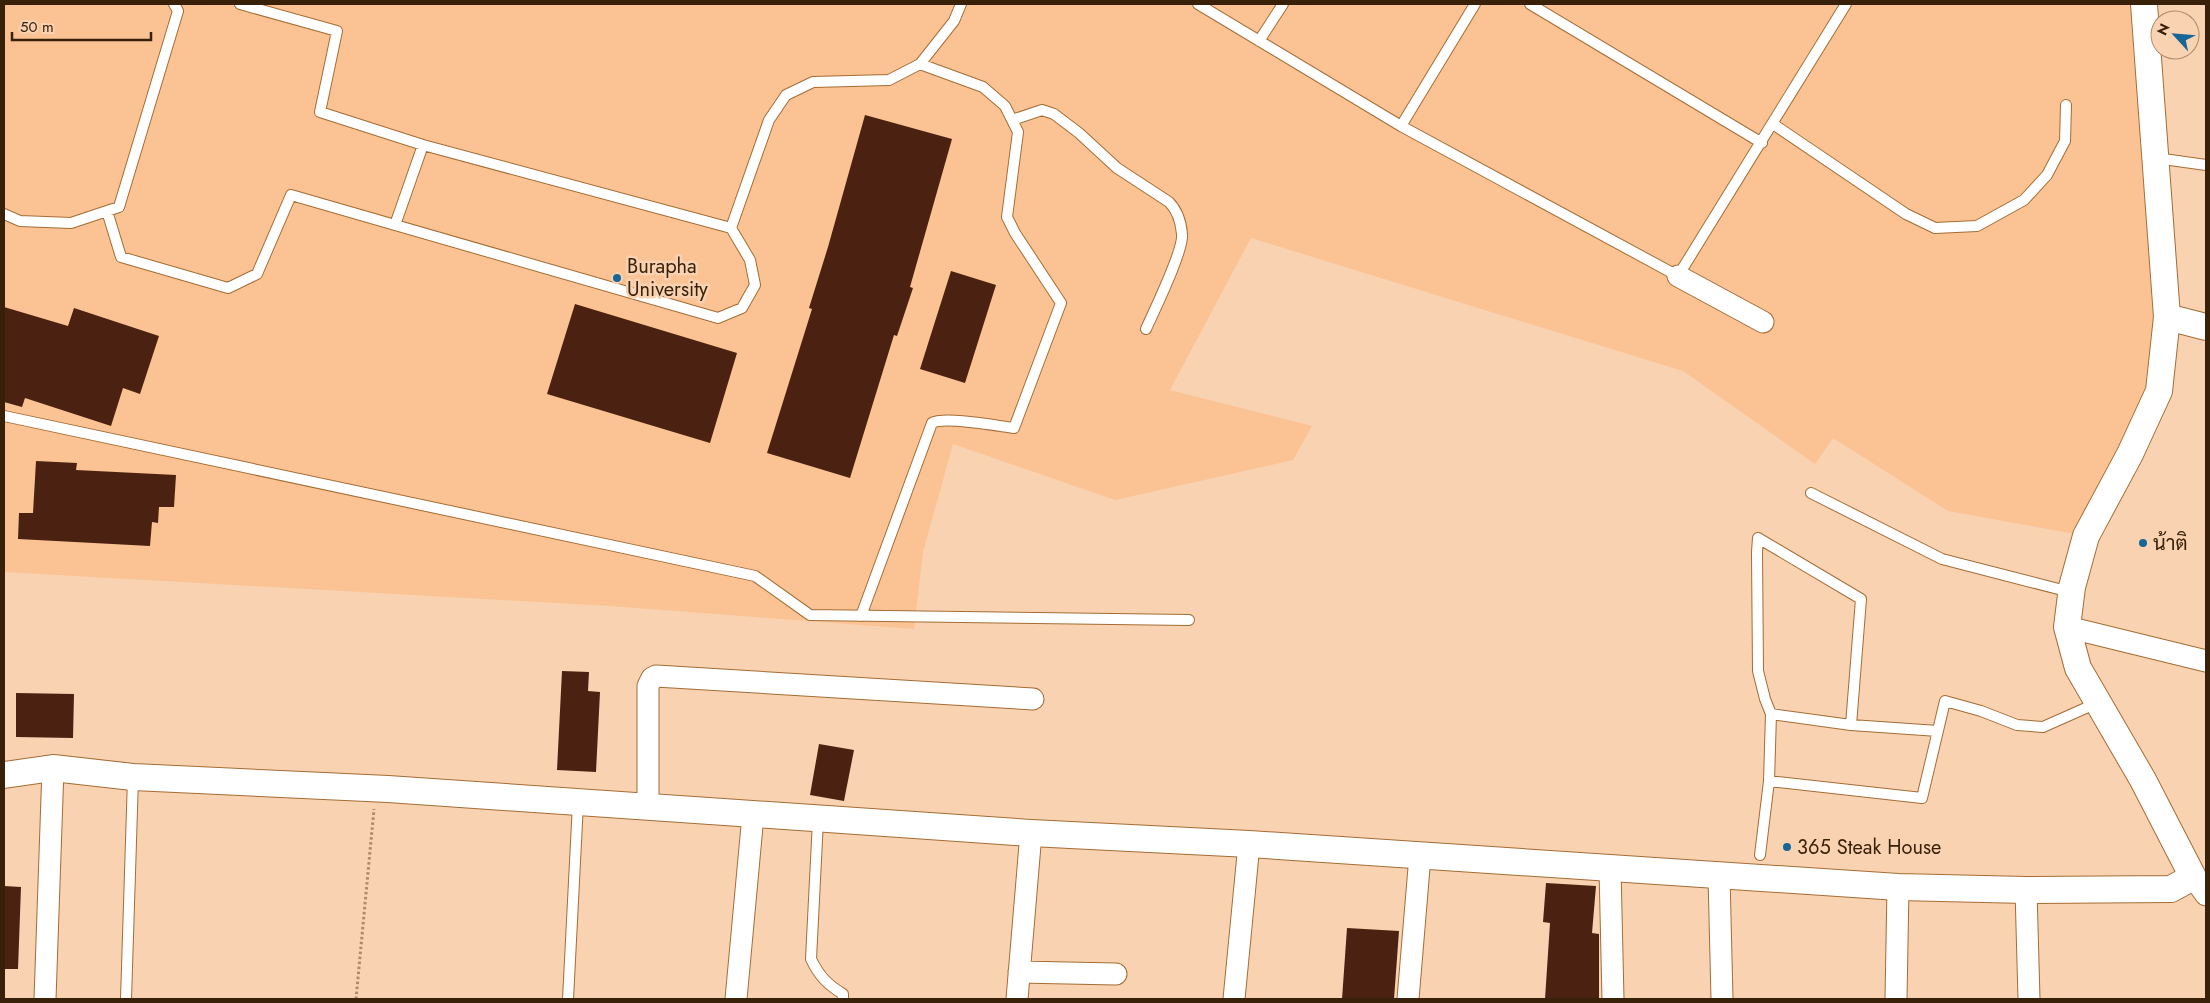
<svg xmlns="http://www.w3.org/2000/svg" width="2210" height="1003" viewBox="0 0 2210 1003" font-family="Jost,Sarabun,sans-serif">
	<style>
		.built { fill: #fbc393 }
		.building { fill: #4b2211 }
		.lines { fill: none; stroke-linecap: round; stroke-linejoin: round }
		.service-casing { stroke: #a56c34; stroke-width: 12 }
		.minor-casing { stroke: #a56c34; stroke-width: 23 }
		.tertiary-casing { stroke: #a56c34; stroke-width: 28 }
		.path { stroke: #ab8a6d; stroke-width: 3; stroke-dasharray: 2.5 2.5; stroke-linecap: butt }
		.service { stroke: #fff; stroke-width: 10 }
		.minor { stroke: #fff; stroke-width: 21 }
		.tertiary { stroke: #fff; stroke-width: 26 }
		.poi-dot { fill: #176699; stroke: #f8d2b1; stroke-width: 2 }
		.labels { text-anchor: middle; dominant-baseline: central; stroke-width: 5; stroke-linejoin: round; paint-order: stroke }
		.poi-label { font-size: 20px; fill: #392109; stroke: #f8d2b1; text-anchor: start }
	</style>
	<rect width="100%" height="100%" fill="#f8d2b1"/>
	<path class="built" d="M4 4H2144L2159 391 2086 536 1948 511 1833 438 1815 464 1683 371 1251 238 1170 390 1312 426 1293 460 1115 500 953 444 923 552 914 629 610 606 4 572Z"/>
	<path class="building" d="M865 115 952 139 910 287 913 288 897 336 894 335 850 478 767 453 812 309 809 308 828 247Z
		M951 271 996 285 965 383 920 369Z
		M575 304 737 353 710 443 547 394Z
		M4 307 68 326 74 308 159 336 140 394 123 388 111 426 25 398 22 407 4 402Z
		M36 461 77 463 76 470 176 475 174 507H159L158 523 152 522 150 546 18 539 19 513H33Z
		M562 671 589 672 588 691 600 692 596 772 557 770Z
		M16 693 74 694 73 738 16 737Z
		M819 744 854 750 844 801 810 795Z
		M1546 883 1596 886 1592 933 1599 934V999H1545L1550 923 1543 922Z
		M4 886 21 887 18 969H4Z
		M1347 928 1399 931 1394 999H1342Z"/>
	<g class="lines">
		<g class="service-casing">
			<path id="service" d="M1198 4 1401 126 1678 276 1846 4
				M1530 4 1762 143
				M1259 41 1283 4
				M1012 120 1042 110 1054 114 1079 133 1117 168 1169 202C1177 210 1181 222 1182 234 1184 250 1154 311 1146 329
				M1773 124 1906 214 1935 228 1977 226 2024 200 2047 175 2065 141 2066 105
				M1401 126 1475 4
				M2156 158 2206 165
				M107 211 121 257 228 288 257 274 291 195 718 318 742 308 755 285 750 260 731 228 423 145 320 112 337 31 240 4
				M4 214 20 221 71 223 119 207 178 11 174 4
				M395 225 423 145
				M731 228 769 120 786 95 813 82 889 80 920 64 954 21 961 4
				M4 416 755 576 810 615 1189 620
				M1811 493 1942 559 2070 592
				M861 616 932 423C944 416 998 426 1014 428L1061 303 1015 233 1007 217 1018 132 1005 106 983 87 920 64
				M1771 714 1851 725
				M1769 781 1771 714 1765 699 1758 671 1757 552 1758 538 1861 599 1851 725 1938 731
				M818 820 811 959C819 976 828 985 843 994V999
				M1760 855 1769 781 1922 798 1945 701 1981 711 2017 725 2043 727 2097 703
				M126 999 133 778
				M568 999 578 803"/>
		</g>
		<g class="minor-casing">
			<path id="minor" d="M1678 276 1763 322
				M2067 627 2206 661
				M648 808V686L652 678 656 676 1033 699
				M1610 869 1613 999
				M1719 876 1722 999
				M2193 877 2206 895
				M2026 890 2029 999
				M1019 972 1116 974
				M45 999 53 768
				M736 999 753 815
				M1017 999 1031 833
				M1234 999 1249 844
				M1408 999 1420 856
				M1896 999 1898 887"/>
		</g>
		<g class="tertiary-casing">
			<path id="tertiary" d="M2167 317 2206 327
				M4 775 53 768 133 777 388 789 1031 833 1249 844 1898 887 2026 890 2171 889 2193 877 2143 780 2078 668 2067 627 2072 587 2086 536 2130 454 2159 391 2167 317 2144 4"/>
		</g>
		<path class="path" d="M356 999 374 809"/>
		<use href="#service" class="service"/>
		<use href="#minor" class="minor"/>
		<use href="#tertiary" class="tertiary"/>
	</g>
	<g class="poi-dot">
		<circle cx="617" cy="278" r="5"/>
		<circle cx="2143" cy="543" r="5"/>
		<circle cx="1787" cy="847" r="5"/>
	</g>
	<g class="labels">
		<g class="poi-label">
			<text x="627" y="266">Burapha<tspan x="627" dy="23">University</tspan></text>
			<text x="2153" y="543">น้าติ</text>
			<text x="1797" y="847">365 Steak House</text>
		</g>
	</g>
	<rect width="2210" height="1003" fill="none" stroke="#392109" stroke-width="10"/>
	<g transform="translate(2175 35) rotate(296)"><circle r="24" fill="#f8d2b1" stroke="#ac8b6e"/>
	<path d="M0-4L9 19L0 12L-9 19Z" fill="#176699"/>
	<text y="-8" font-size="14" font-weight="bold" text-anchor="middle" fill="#392109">N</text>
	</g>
	<path d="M12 32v8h139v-8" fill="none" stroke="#392109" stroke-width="2.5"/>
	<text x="20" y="32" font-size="15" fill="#392109" stroke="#f8d2b1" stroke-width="4" paint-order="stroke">50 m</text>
</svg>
